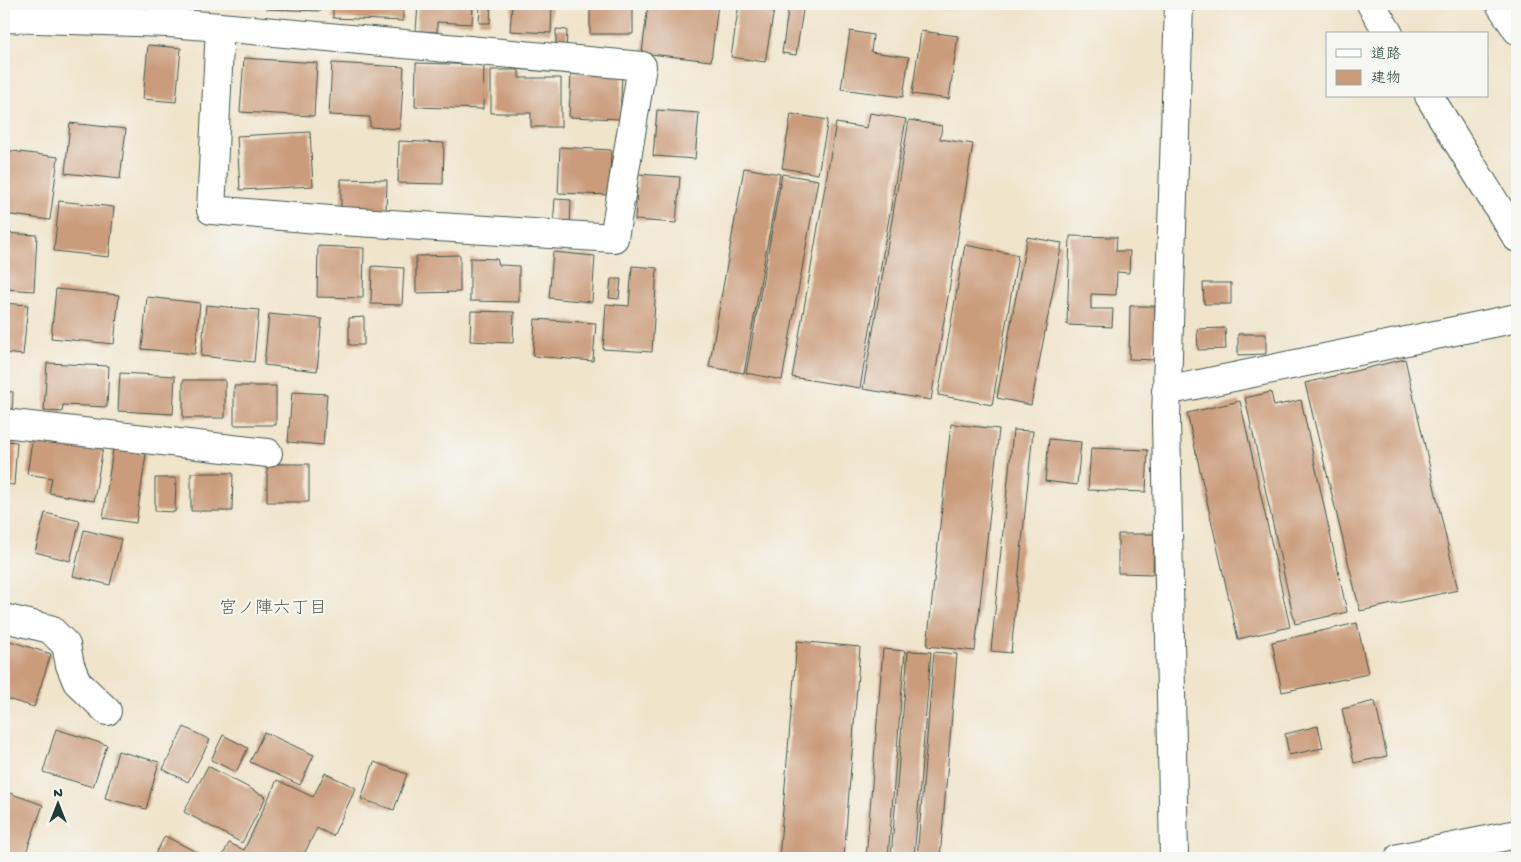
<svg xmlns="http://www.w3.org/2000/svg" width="1521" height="862" viewBox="0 0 1521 862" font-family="'Gochi Hand','Klee One',sans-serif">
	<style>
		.building { fill: #ca9c7b }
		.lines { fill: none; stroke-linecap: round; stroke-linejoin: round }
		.minor-casing { stroke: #3e564b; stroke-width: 30 }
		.motorway-casing { stroke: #3e564b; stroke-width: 30 }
		.minor { stroke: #fff; stroke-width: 28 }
		.motorway { stroke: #fff; stroke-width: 28 }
		.labels { text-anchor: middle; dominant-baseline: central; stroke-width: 4.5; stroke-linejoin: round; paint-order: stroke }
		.neighbourhood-label { font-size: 18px; fill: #5b5e4d; stroke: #f6f6f2 }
	</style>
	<rect width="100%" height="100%" fill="#f6f6f2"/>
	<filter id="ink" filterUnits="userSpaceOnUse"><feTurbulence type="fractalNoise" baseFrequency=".02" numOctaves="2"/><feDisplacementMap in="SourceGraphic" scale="10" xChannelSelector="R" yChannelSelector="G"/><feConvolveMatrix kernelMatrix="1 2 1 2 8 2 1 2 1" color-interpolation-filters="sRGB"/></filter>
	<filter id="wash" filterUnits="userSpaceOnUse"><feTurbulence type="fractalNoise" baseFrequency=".0096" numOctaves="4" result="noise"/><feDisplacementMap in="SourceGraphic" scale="20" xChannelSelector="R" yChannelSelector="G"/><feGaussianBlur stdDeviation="1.12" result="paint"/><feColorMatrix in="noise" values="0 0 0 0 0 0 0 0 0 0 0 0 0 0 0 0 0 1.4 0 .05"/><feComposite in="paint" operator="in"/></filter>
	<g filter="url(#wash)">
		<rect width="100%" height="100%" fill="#f0e4cb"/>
		<g id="blocks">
			<path class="building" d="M266 4H321V11L266 9Z
				M333 4H403V21L333 18Z
				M418 4H473L472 24 437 22V32L416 31Z
				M480 4H491L490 23H479Z
				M512 4H552L551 33 510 31Z
				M580 4H633V34H590V6H580Z
				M648 4H718L711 61 642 53Z
				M739 4H775L765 62 731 57Z
				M789 4H804L796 55 782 53Z
				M920 4H953L952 9Z
				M556 29 567 30 566 54 556 53Z
				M850 31 873 35 871 52 909 57 903 97 841 89Z
				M921 31 958 36 949 99 912 94Z
				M148 45 181 48 176 102 143 99Z
				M244 58 317 63 314 116 240 112Z
				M332 63 404 67 400 129 370 127V117L329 115Z
				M416 63 484 65 483 109 415 107Z
				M491 70H519V78H561V127H531V113H491Z
				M571 72 622 74 620 119 569 117Z
				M657 110 699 113 695 159 653 156Z
				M870 113 906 119 860 388 792 377 836 123 867 128Z
				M791 114 828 120 818 174 782 168Z
				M909 120 942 126 940 139 973 144 931 400 863 389Z
				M70 123 126 129 120 179 65 173Z
				M310 132 313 186 240 190 237 136Z
				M399 141 444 143 443 184 398 183Z
				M560 147 611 150 609 195 558 193Z
				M4 150 58 157 50 220 4 214Z
				M744 168 780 174 744 373 709 367Z
				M638 174 680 177 676 223 635 220Z
				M782 174 818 180 782 380 746 373Z
				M341 179 387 180 386 212 341 211Z
				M555 199 571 200 570 228 553 227Z
				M59 201 114 207 109 257 54 251Z
				M4 233 37 235 34 291 4 289Z
				M1070 236 1117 237 1116 251H1130L1129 273 1117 272 1116 295 1091 294V309H1113L1112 327 1067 325Z
				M1027 237 1062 243 1031 405 997 398Z
				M965 245 1018 255 992 405 938 395Z
				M318 246 364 248 363 298 317 297Z
				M553 252 595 256 592 302 549 298Z
				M460 255V292L416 293V256Z
				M470 258 497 259 499 265 519 266V302L470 301Z
				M372 266 404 268 402 305 371 304Z
				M632 266 657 268 652 352 603 349 606 304 629 306Z
				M611 279H621L619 299 609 298Z
				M1203 283H1231V304H1204Z
				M56 289 119 295 114 344 51 338Z
				M147 297 200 303 195 354 142 349Z
				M4 303 28 305 23 355 4 353Z
				M206 305 259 310 254 362 201 356Z
				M1130 306H1155L1154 360 1129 359Z
				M471 311 514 312 513 343 470 341Z
				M269 314 322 319 317 371 264 365Z
				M364 317V345H349V318Z
				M535 319 596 323 593 361 533 356Z
				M1225 328 1226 349 1198 350 1197 329Z
				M1238 334H1266V354L1238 355Z
				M1405 359 1458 590 1360 611 1305 383Z
				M47 363 109 366 107 407 63 405 62 412 44 411Z
				M120 373 175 376 173 414 118 411Z
				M183 380H225V418H183Z
				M234 386H276V425H234Z
				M4 391 13 392 12 416H4Z
				M292 392 327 394 323 445 288 442Z
				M1271 392 1274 406 1301 400 1347 612 1295 624 1245 398Z
				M1240 401 1290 627 1238 639 1187 413Z
				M951 424 999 429 975 651 927 646Z
				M1013 430 1033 431 1011 653 991 651Z
				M33 435 103 447 94 501 49 493 52 478 27 474Z
				M1049 439 1081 442 1077 485 1045 481Z
				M4 441 17 442 14 485 4 484Z
				M1091 448 1148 450 1146 492 1088 490Z
				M113 449 146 454 136 523 103 518Z
				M267 464H309V502H267Z
				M191 473H233L232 511H191Z
				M155 478H176L175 512 155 511Z
				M45 513 80 521 70 561 35 552Z
				M84 530 121 539 110 585 73 576Z
				M1118 534H1154L1153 574 1118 573Z
				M1357 623 1368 674 1282 692 1272 642Z
				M4 639 51 654 34 707 4 698Z
				M797 641 860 647 844 858H779Z
				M883 649 905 651 888 858H866Z
				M908 651 931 652 914 858H891Z
				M934 652 957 654 940 858H917Z
				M1375 701 1387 756 1354 763 1342 709Z
				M1318 726 1323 748 1289 755 1285 734Z
				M184 727 210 740 188 782 163 769Z
				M56 729 107 745 93 787 43 772Z
				M264 732 314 755 300 785 250 762Z
				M223 735 248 748 236 772 211 760Z
				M118 751 159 762 146 809 105 798Z
				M374 762 407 774 394 810 361 799Z
				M208 766 266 797 242 843 184 812Z
				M325 773 356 788 333 836 317 828 302 858 222 857 229 843 244 850 277 780 313 797Z
				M4 791 43 805 24 858H15L4 854Z
				M165 836 208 858H153Z"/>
		</g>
	</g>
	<g filter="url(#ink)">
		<use href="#blocks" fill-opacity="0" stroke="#3e564b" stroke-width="1"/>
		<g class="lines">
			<g class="minor-casing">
				<path id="minor" d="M1371 4 1389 34
					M4 18 169 23 220 27 642 66 614 238 342 221 211 210 220 27
					M1429 96 1517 238
					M1166 391 1517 318
					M4 423 268 453
					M4 618 50 629 66 645 70 665 77 682 107 711
					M1174 858 1166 419 1179 4
					M1399 858 1517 834"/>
			</g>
			<g class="motorway-casing">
				<path id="motorway" d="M1500 4 1517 30"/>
			</g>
			<use href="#minor" class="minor"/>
			<use href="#motorway" class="motorway"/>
		</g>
	</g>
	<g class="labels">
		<g class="neighbourhood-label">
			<text x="273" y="609">宮ノ陣六丁目</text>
		</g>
	</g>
	<rect width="1521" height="862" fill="none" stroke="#f6f6f2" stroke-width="20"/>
	<rect x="1326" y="32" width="162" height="65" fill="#f6f6f2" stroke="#a0aca6"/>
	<rect x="1336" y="49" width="25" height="8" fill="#ffffff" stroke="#a0aca6"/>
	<text x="1371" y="58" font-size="15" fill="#1f3d34">道路</text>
	<rect x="1336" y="70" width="25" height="15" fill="#ca9c7b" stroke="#a0aca6"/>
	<text x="1371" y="82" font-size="15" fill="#1f3d34">建物</text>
	<g transform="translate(58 804)" stroke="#f6f6f2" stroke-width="4" paint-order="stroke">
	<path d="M0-4L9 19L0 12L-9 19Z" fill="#1f3d34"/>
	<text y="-8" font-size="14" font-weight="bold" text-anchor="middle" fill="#1f3d34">N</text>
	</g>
</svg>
